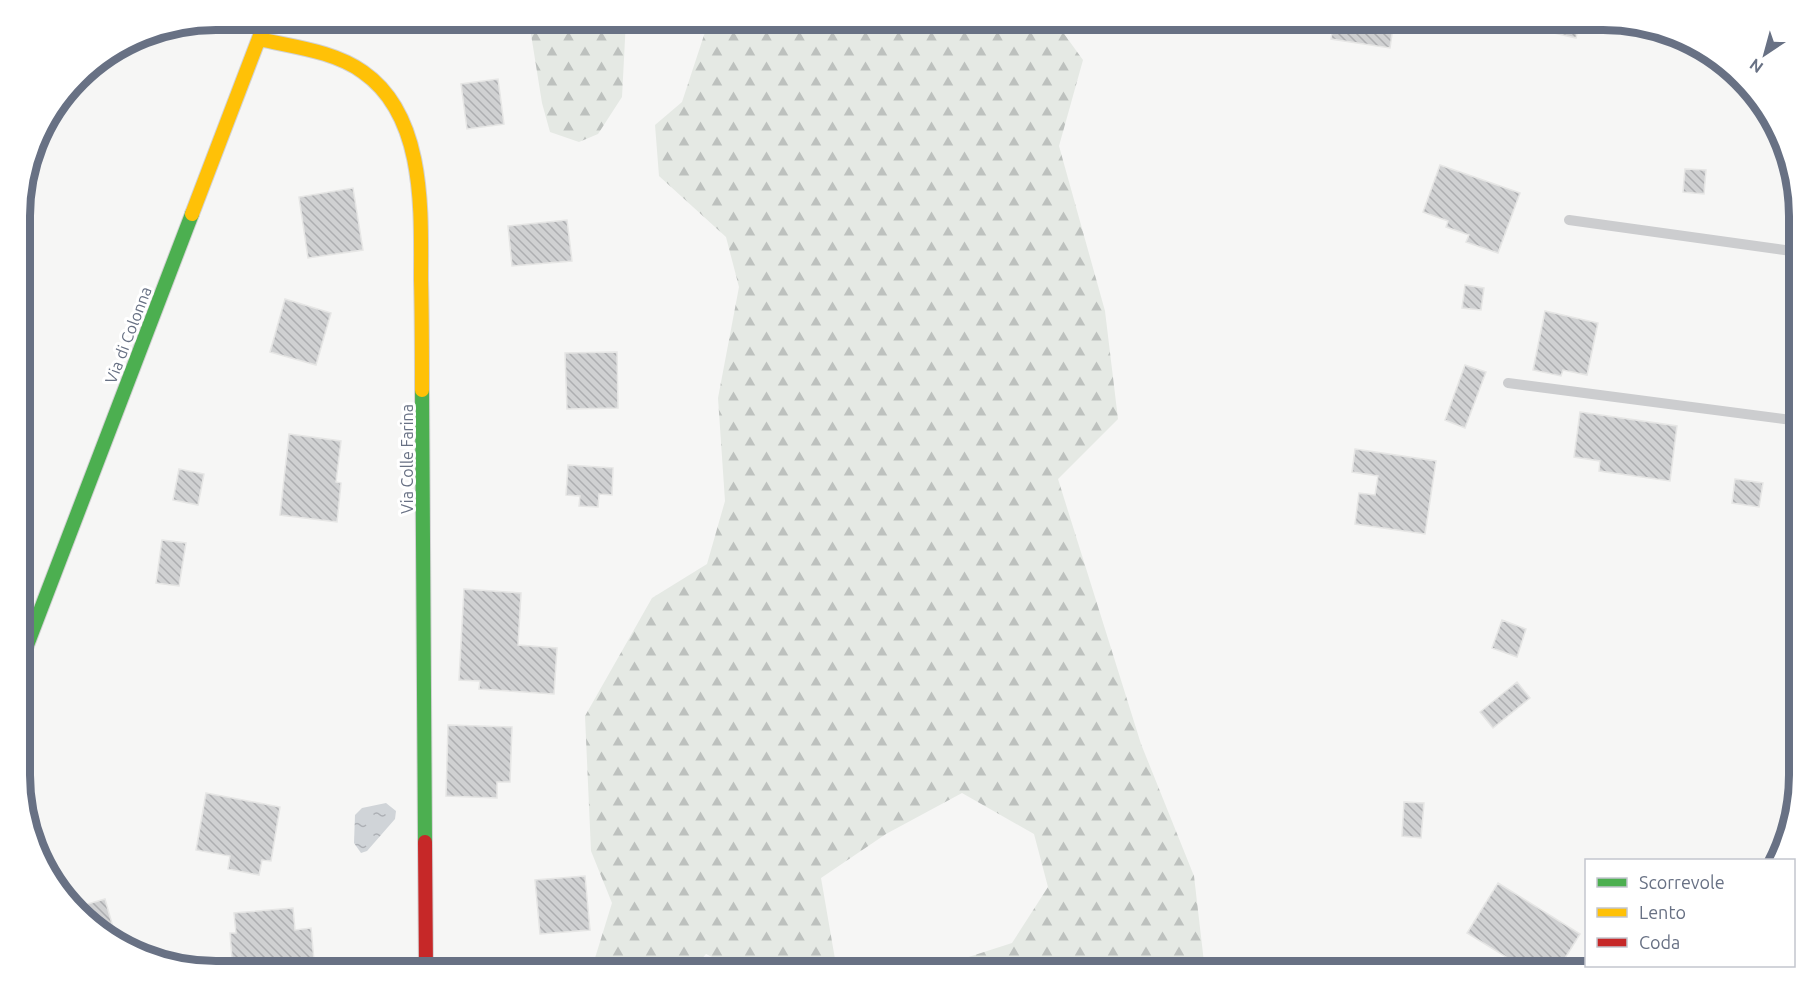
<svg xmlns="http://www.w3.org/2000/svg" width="1819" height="991" viewBox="0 0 1819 991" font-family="Ubuntu,sans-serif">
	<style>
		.forest { fill: url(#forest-firs) }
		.water { fill: url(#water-ripples) }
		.building { fill: url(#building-back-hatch); stroke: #e6e6e5; stroke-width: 1.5 }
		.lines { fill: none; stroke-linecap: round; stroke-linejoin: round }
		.fast-casing { stroke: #d2d2d3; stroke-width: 16 }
		.slow-casing { stroke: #d2d2d3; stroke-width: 16 }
		.jam-casing { stroke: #d2d2d3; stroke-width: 16 }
		.lane { stroke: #cccdcf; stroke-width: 10 }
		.fast { stroke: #4caf50; stroke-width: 14 }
		.slow { stroke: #ffc107; stroke-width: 14 }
		.jam { stroke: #c62828; stroke-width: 14 }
		.labels { text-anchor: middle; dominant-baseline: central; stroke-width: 6; stroke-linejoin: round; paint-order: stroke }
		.street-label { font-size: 16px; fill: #687184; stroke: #fff }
		.rim { fill: none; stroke: #687184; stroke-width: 8 }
	</style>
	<defs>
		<pattern id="forest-firs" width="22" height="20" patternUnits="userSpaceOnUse" patternTransform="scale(1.5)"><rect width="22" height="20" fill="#e5e9e4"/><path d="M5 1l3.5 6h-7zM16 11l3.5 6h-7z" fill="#bdc1be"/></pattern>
		<pattern id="water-ripples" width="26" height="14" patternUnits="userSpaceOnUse" patternTransform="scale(1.5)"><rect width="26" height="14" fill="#d0d4d8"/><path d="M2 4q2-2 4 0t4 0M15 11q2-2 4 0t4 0" fill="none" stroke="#adb0b5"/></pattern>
		<pattern id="building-back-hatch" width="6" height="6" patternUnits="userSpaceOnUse" patternTransform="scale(1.5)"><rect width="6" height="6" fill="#d0d1d2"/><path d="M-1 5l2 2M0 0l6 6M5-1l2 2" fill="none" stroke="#adaeb0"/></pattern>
	</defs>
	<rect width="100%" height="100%" fill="#f6f6f5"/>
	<path class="forest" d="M531 20H626L622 97 598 134 579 142 550 132 542 103 530 28Z
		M709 20H1054L1083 60 1059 146 1105 311 1118 419 1058 479 1141 744 1194 876 1205 971H925L1012 943 1048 887 1034 834 962 793 886 834 821 878 835 959 814 971H740L706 954 691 971H591L612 903 591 851 585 716 652 598 707 564 725 501 718 398 739 287 726 237 659 176 655 125 682 102Z"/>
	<path class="water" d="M386 803 396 811 395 819 367 851 361 853 354 843 355 815 362 808Z"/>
	<path class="building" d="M1334 20H1394L1390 48 1331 39Z
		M1521 20H1580L1576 38 1520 25Z
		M498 79 504 124 467 129 461 84Z
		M1440 165 1520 193 1498 253 1466 242 1469 235 1446 227 1448 221 1423 212Z
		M1685 169 1706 170 1704 194 1683 192Z
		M353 188 363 250 308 258 299 197Z
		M567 220 572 261 512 266 508 226Z
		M1465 285 1484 288 1481 310 1462 308Z
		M285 299 331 313 316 365 270 352Z
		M1545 311 1598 323 1587 375 1563 370 1561 376 1533 370Z
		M617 352 618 408 567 409 565 353Z
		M1465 365 1486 372 1465 428 1445 420Z
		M1580 412 1677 426 1670 481 1599 471 1600 461 1574 457Z
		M289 434 341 441 336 482 341 483 337 522 280 515Z
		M1355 449 1436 461 1425 534 1355 524 1359 493 1375 495 1378 476 1352 472Z
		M568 465 613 468 612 495 599 494 598 507 579 506 580 496 566 495Z
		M179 469 204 474 198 505 173 500Z
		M1735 479 1763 483 1759 507 1732 503Z
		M162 540 186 543 179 586 156 583Z
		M464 589 521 593 518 645 557 648 554 694 479 689 480 681 459 680Z
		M1502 620 1526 629 1517 657 1492 648Z
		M1517 682 1530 698 1493 728 1480 712Z
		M448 725 512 727 510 782H497V798L446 796Z
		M206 793 280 807 271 861 262 860 259 875 228 869 230 856 196 850Z
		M1404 802 1424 803 1421 838 1402 836Z
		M585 876 590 930 540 934 535 880Z
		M1498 883 1580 934 1557 971H1529L1467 933Z
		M105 899 118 945 77 907Z
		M293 908 295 930 311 928 315 971H233L230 933H236L234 913Z"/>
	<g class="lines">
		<g class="fast-casing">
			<path id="fast" d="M422 390 425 842
				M21 661 192 214"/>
		</g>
		<g class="slow-casing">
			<path id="slow" d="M259 39C293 47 334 51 363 72 426 116 421 211 421 280 422 316 422 353 422 390
				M192 214 266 20"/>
		</g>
		<g class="jam-casing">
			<path id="jam" d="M425 842 426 971"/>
		</g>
		<path class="lane" d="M1569 220 1799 252
			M1508 383 1799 421"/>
		<use href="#fast" class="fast"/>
		<use href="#slow" class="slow"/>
		<use href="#jam" class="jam"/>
	</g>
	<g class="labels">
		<g class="street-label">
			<text transform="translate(128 335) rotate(-69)">Via di Colonna</text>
			<text transform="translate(407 459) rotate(-90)">Via Colle Farina</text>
		</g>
	</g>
	<path d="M0 0H1819V991H0ZM216 30H1603A186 186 0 0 1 1789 216V775A186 186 0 0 1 1603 961H216A186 186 0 0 1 30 775V216A186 186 0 0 1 216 30Z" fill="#fff" fill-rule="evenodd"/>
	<path class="rim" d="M216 30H1603A186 186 0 0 1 1789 216V775A186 186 0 0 1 1603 961H216A186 186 0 0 1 30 775V216A186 186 0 0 1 216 30Z"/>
	<rect x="1585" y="859" width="210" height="108" fill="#ffffff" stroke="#c3c6ce" stroke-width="1.5"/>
	<rect x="1597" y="878" width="30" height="9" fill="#4caf50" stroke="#c3c6ce" stroke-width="1.5"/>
	<text x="1639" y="889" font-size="18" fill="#687184">Scorrevole</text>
	<rect x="1597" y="908" width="30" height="9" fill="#ffc107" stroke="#c3c6ce" stroke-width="1.5"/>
	<text x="1639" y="919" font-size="18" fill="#687184">Lento</text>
	<rect x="1597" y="938" width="30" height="9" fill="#c62828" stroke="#c3c6ce" stroke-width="1.5"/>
	<text x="1639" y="949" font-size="18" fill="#687184">Coda</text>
	<g transform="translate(1765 54) rotate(216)" stroke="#ffffff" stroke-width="4.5" paint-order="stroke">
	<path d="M0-4.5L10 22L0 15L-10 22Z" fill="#687184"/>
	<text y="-9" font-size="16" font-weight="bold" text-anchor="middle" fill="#687184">N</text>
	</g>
</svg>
